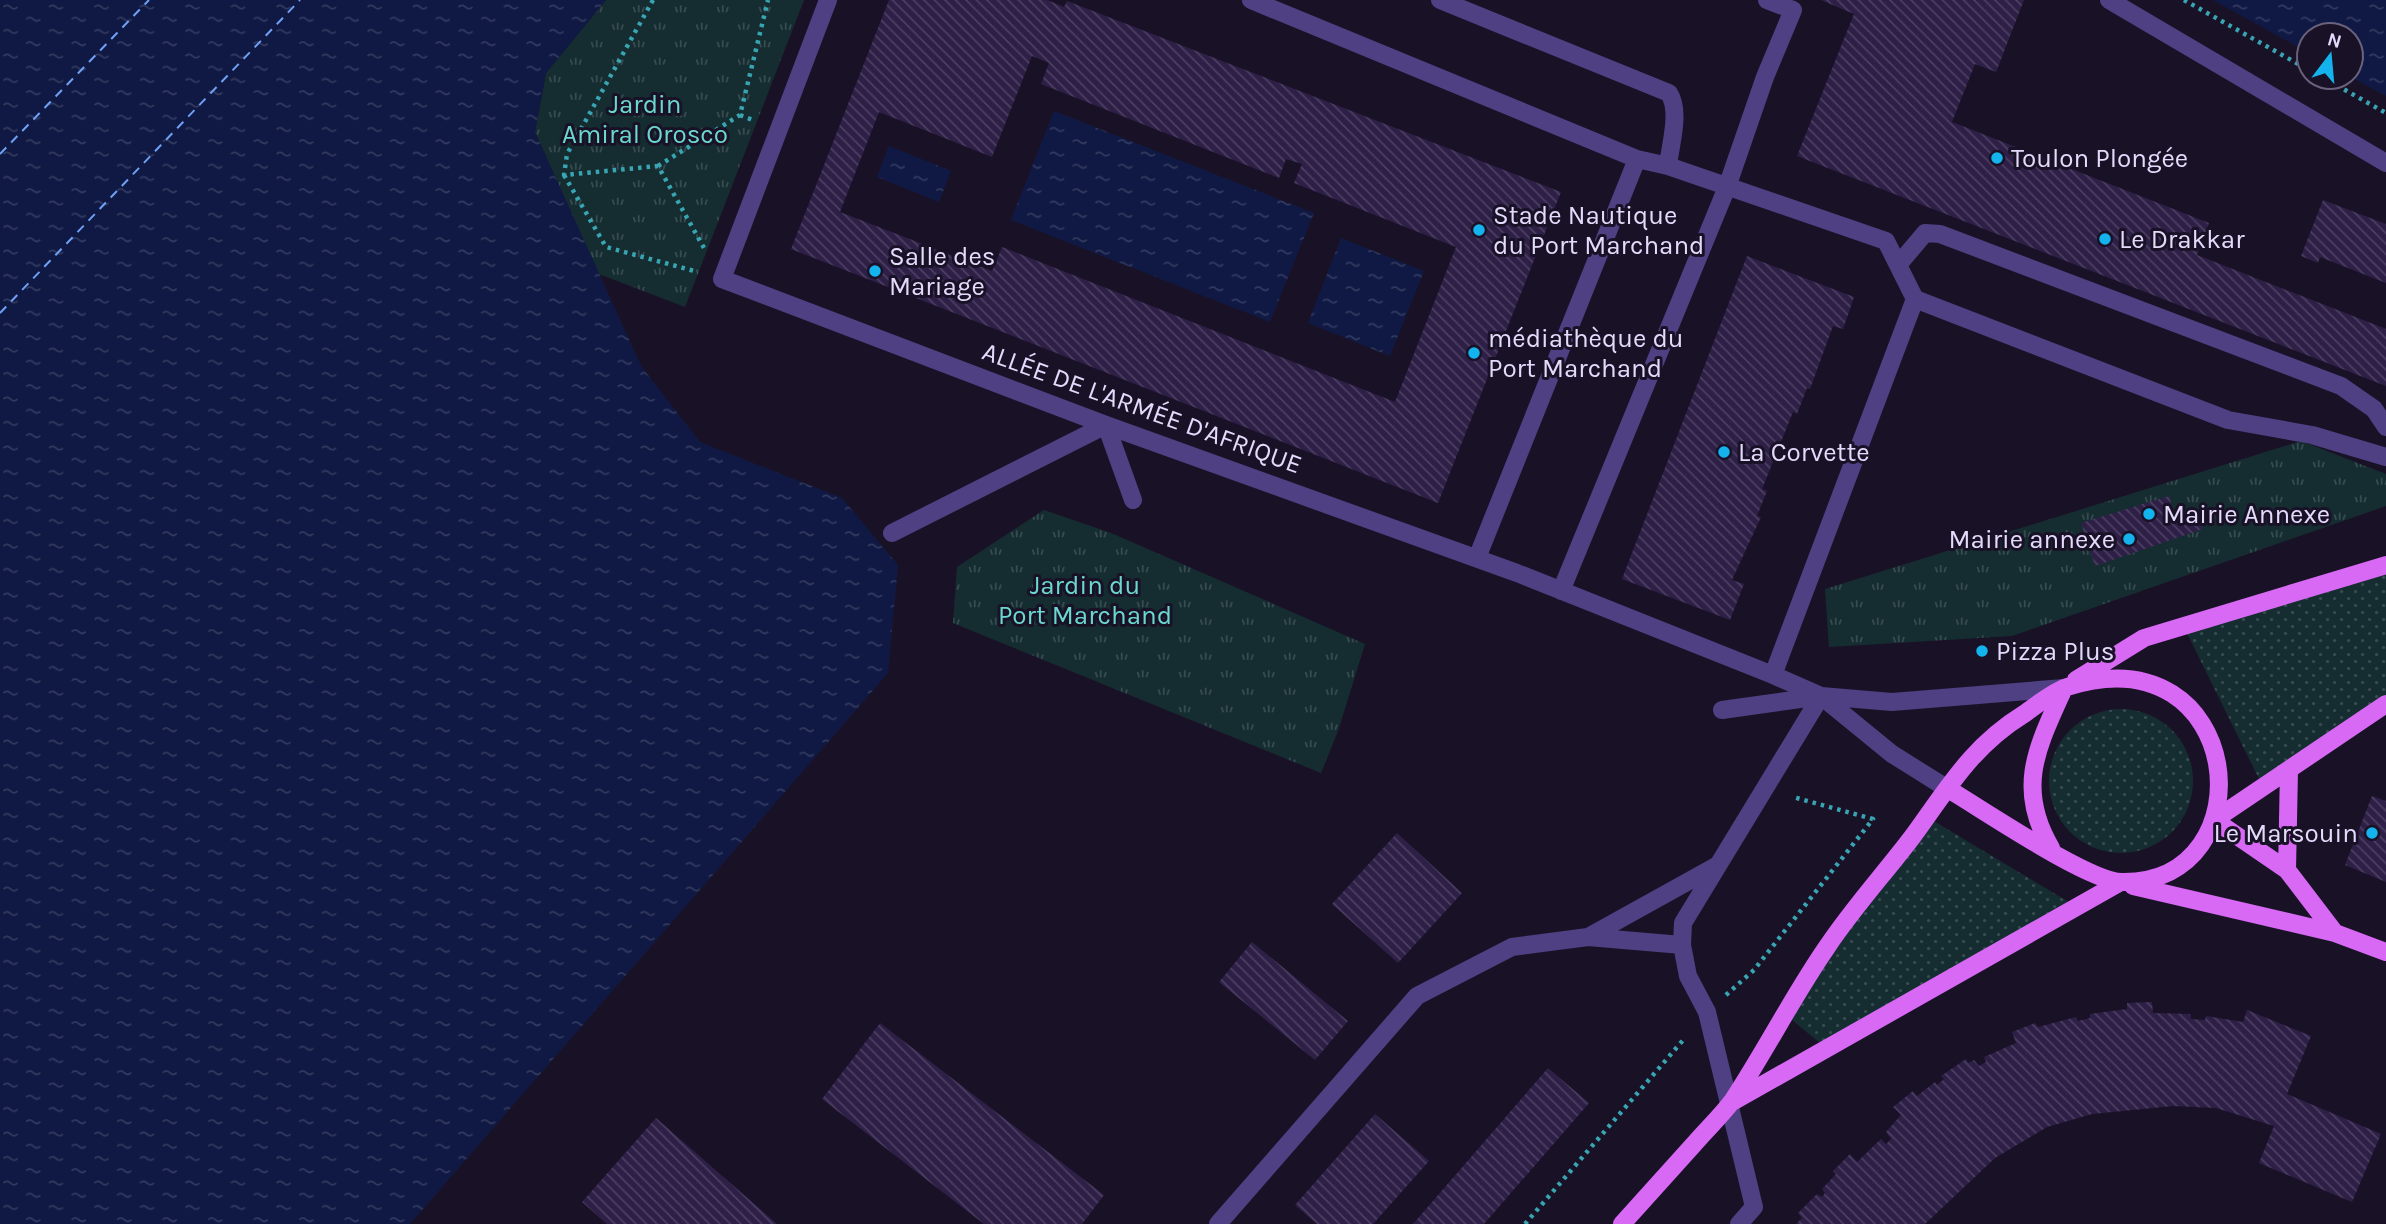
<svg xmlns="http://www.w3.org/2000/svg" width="2386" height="1224" viewBox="0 0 2386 1224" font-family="Karla,sans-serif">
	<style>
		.grass { fill: url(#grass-dots) }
		.park { fill: url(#park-tufts) }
		.water { fill: url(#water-ripples) }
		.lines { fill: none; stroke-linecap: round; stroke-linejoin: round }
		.ferry { stroke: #70a0f5; stroke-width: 2; stroke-dasharray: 9 7; stroke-linecap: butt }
		.building { fill: url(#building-back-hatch); fill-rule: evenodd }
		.path { stroke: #39a4b2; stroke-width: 4.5; stroke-dasharray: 3.5 5; stroke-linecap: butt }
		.minor { stroke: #4e4082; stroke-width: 18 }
		.major { stroke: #d869f4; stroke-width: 18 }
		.poi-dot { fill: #15b3ee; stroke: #191227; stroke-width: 2.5 }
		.labels { text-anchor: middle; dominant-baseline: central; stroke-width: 6; stroke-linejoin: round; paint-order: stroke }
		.park-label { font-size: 26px; fill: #6bd8d0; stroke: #191227 }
		.poi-label { font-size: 26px; fill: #e4dafc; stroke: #191227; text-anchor: start }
		.street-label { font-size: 26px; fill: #e4dafc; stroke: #191227 }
	</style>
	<defs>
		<pattern id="grass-dots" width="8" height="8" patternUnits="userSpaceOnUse" patternTransform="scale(1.75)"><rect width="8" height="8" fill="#152d31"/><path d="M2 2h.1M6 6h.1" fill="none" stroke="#374b50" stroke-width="1.8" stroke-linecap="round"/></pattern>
		<pattern id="park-tufts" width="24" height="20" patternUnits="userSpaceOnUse" patternTransform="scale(1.75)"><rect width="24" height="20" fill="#152d31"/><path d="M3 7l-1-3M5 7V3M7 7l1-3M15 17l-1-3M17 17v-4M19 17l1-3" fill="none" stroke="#374b50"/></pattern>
		<pattern id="water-ripples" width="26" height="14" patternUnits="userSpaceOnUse" patternTransform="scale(1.75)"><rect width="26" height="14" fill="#0f1943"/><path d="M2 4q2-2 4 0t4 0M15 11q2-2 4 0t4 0" fill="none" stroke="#323a5f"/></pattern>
		<pattern id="building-back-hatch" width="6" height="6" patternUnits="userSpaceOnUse" patternTransform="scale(1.75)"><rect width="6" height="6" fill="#2e1f47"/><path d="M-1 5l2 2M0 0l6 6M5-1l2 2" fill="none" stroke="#4c3f62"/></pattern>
	</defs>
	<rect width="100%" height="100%" fill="#191227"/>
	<path class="grass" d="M2386 565V704L2263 787 2183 625Z
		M2049 781a72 72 0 1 1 144 0a72 72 0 1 1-144 0Z
		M1927 817 2077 907 1826 1048 1785 1014Z"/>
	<path class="park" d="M606 0H804L685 307 599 274 535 132 546 73Z
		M2301 441 2386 474V506L2012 636 1829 647 1825 589Z
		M1044 510 1111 533 1365 644 1338 731 1321 773 953 623 957 567Z"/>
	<path class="water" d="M0 0H606L546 73 535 132 641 366 700 442 842 498 898 565 888 673 410 1224H0Z
		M2213 0H2386V96L2351 77V35H2309V53Z
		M1054 111 1314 213 1270 322 1011 220Z
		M889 146 951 171 939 202 877 177Z
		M1341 238 1424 271 1390 356 1308 323Z"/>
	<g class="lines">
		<path class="ferry" d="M0 154 149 0
			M0 313 300 0"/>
	</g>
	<path class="building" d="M889 0H1047L1064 7 1067 1 1561 192 1438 503 791 249ZM1032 56 1049 63 1041 84 1279 178 1286 159 1302 164 1294 183 1456 247 1395 402 1002 247 992 271 840 212 879 112 992 157Z
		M1821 0H2024L1996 72 1975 64 1952 122 2209 223 2197 255 2386 329V386L1797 156 1854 14Z
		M2323 200 2386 224V283L2320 257 2318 263 2301 256Z
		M1747 256 1854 297 1843 329 1833 326 1810 389 1807 388 1797 414 1793 412 1762 489 1767 491 1757 516 1761 517 1732 580 1744 584 1730 620 1622 579Z
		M2169 496 2175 516 2198 510 2203 529 2095 566 2081 523Z
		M2372 796 2386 801V882L2345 865Z
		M1397 833 1462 893 1398 963 1332 904Z
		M1252 942 1348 1021 1315 1060 1219 982Z
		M2152 1002 2153 1013 2190 1014 2191 1019 2205 1020 2206 1016 2243 1022 2247 1010 2311 1036 2287 1094 2381 1134 2352 1202 2259 1163 2274 1126 2216 1108 2173 1106 2092 1114 2047 1127 1995 1158 1925 1224H1796L1802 1218 1798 1213 1817 1194 1822 1197 1825 1193 1822 1189 1836 1174 1833 1171 1850 1154 1857 1162 1881 1139 1886 1144 1891 1139 1886 1132 1901 1115 1893 1107 1913 1091 1917 1096 1935 1082 1937 1085 1944 1079 1941 1076 1966 1059 1968 1063 1974 1060 1979 1066 1986 1062 1984 1057 2016 1043 2012 1032 2035 1023 2038 1027 2076 1017 2078 1021 2090 1018V1014L2127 1009V1003Z
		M880 1023 1104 1195 1082 1224H984L822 1099Z
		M1548 1068 1589 1103 1484 1224H1413Z
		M1375 1114 1429 1161 1373 1224H1317L1295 1205Z
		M656 1118 777 1224H607L582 1202Z"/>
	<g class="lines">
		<path class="path" d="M653 0 567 154 564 175 658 166 704 248
			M2184 0 2309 70
			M2322 77 2386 113
			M740 115 755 121
			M658 166 740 115 768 0
			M564 175 606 247 698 272
			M1726 995 1754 970 1873 819 1793 797
			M1525 1224 1684 1039"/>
		<path class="minor" d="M828 0 722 279 1106 425 1517 573 1773 675 1821 696 1892 754 1948 789
			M1251 0 1637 159 1668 166 1886 241 1915 299 2228 420 2312 435 2386 457
			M1440 0 1669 93C1681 112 1670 145 1668 166
			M2109 0 2386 163
			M1898 265 1925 233 1940 234 2341 386 2374 409 2386 427
			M892 533 1106 425 1133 500
			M1477 558 1637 159
			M1561 591 1727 187 1765 77 1793 10 1767 0
			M1773 675 1915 299
			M1722 710 1821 696 1892 702 2064 688
			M1682 945 1588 937 1716 866
			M1218 1224 1417 996 1512 947 1588 937
			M1739 1224 1754 1207 1707 1012 1688 976 1682 945 1683 923 1821 696"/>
		<path class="major" d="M2076 680 2144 638 2386 565
			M2214 820 2386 704
			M2214 820 2287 870 2335 933
			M2051 848C2015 787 2038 746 2064 688
			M2287 870 2289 770
			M2133 886 2335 933 2386 952
			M1734 1101 2119 883
			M1622 1224C1646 1197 1671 1170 1695 1143 1707 1129 1722 1115 1733 1100 1766 1050 1793 996 1827 947 1853 908 1885 873 1913 836 1948 788 1972 746 2024 714 2037 705 2052 692 2067 687 2246 630 2270 884 2122 882 2089 882 1982 809 1948 789"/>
	</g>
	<g class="poi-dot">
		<circle cx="1997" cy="158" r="7"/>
		<circle cx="1479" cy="230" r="7"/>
		<circle cx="2105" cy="239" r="7"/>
		<circle cx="875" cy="271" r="7"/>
		<circle cx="1474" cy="353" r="7"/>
		<circle cx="1724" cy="452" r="7"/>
		<circle cx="2149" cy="514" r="7"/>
		<circle cx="2129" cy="539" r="7"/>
		<circle cx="1982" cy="651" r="7"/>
		<circle cx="2372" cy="833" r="7"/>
	</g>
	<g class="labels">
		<g class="park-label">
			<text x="645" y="104">Jardin<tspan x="645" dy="30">Amiral Orosco</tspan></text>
			<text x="1085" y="585">Jardin du<tspan x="1085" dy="30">Port Marchand</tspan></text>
		</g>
		<g class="poi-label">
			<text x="2011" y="158">Toulon Plongée</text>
			<text x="1493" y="215">Stade Nautique<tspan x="1493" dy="30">du Port Marchand</tspan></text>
			<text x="2119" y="239">Le Drakkar</text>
			<text x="889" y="256">Salle des<tspan x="889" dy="30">Mariage</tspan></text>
			<text x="1488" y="338">médiathèque du<tspan x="1488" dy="30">Port Marchand</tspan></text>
			<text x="1738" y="452">La Corvette</text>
			<text x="2163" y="514">Mairie Annexe</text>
			<text x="2115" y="539" text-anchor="end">Mairie annexe</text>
			<text x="1996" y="651">Pizza Plus</text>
			<text x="2358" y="833" text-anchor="end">Le Marsouin</text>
		</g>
		<g class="street-label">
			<text transform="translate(1142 408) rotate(20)">ALLÉE DE L'ARMÉE D'AFRIQUE</text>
		</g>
	</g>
	<g transform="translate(2330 56) rotate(16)"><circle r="33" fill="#191227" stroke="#6a627c" stroke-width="2"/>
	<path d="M0-5L12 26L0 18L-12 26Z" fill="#15b3ee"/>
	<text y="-10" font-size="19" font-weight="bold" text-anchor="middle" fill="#e4dafc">N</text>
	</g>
</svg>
